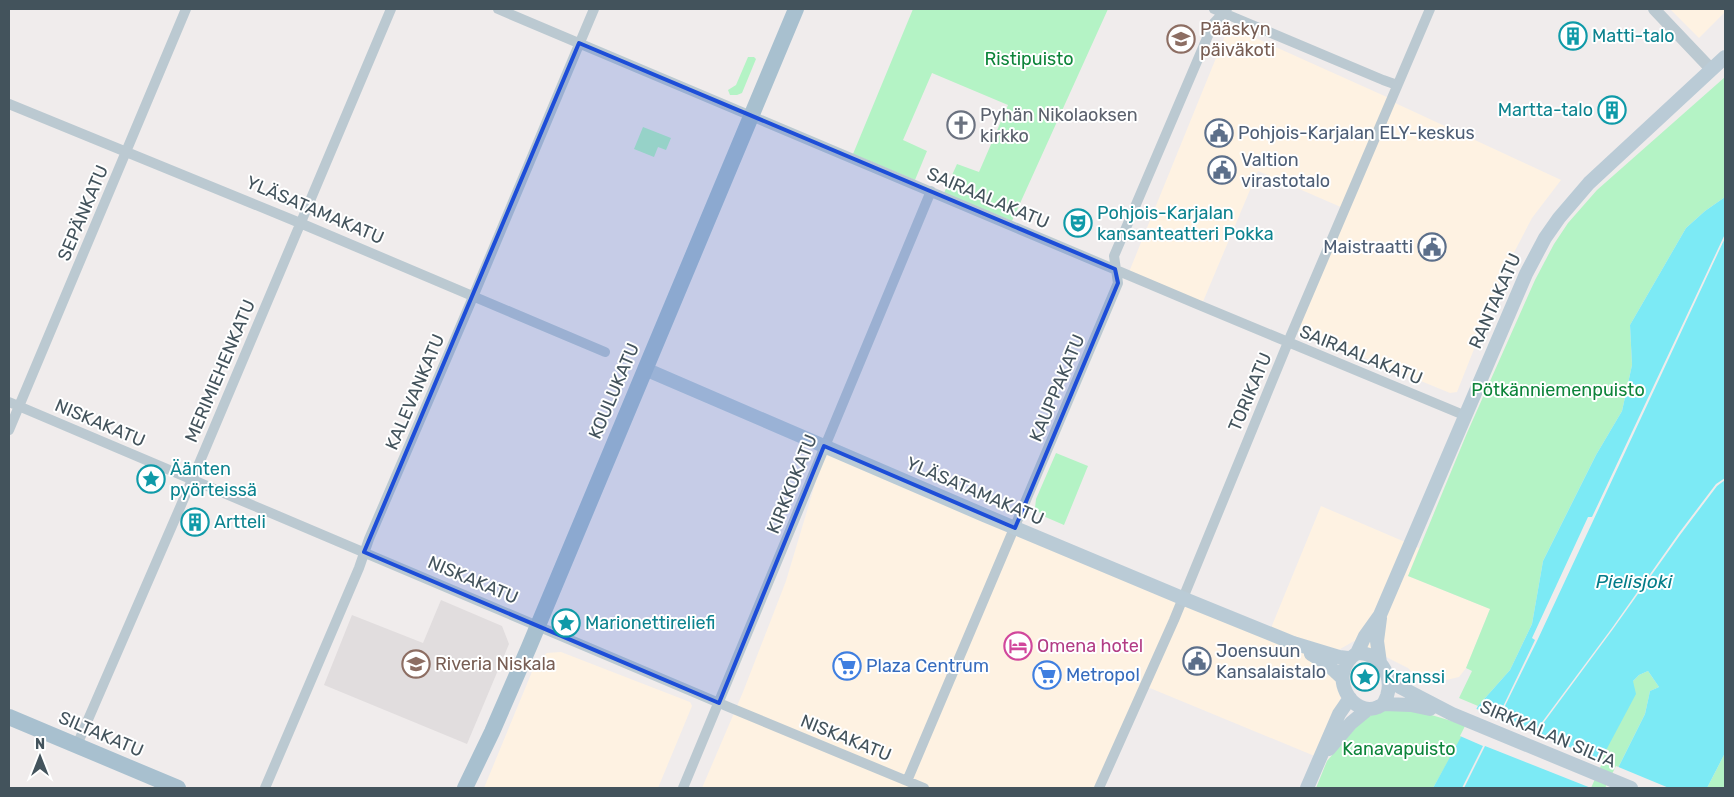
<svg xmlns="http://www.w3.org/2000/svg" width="1734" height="797" viewBox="0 0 1734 797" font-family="Rubik,sans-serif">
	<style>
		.commercial { fill: #fef2e2 }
		.education { fill: #e1ddde }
		.green { fill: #b4f3c5 }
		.water { fill: #7ceaf5 }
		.pier { fill: #f0ecec }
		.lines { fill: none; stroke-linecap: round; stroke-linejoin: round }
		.minor { stroke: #bbc9d1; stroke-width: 10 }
		.tertiary { stroke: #bbc9d1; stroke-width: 12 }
		.secondary { stroke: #bacbd6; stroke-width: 14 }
		.primary { stroke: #a8c0cf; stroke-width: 16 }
		.marked { fill: #1d4ed8; fill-opacity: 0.2; stroke: #1d4ed8; stroke-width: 4; stroke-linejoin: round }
		.labels { text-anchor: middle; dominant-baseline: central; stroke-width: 4; stroke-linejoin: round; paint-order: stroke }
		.education-label { font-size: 18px; fill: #785e54; stroke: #fff; text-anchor: start }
		.culture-label { font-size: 18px; fill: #0d838f; stroke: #fff; text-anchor: start }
		.park-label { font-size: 18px; fill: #0d843a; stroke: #fff }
		.worship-label { font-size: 18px; fill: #5b616d; stroke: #fff; text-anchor: start }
		.service-label { font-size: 18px; fill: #4e5e75; stroke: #fff; text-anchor: start }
		.street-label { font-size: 18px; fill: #43535c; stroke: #fff }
		.hotel-label { font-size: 18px; fill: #b23c85; stroke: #fff; text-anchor: start }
		.shop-label { font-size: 18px; fill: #366cbe; stroke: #fff; text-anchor: start }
		.water-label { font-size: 19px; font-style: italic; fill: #047d89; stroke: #fff }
	</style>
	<rect width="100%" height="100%" fill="#f0ecec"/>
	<path class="commercial" d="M1670 9H1725V12L1699 38Z
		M1229 26 1389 98 1393 102 1561 180 1532 218 1507 266 1457 392 1450 393 1292 328 1343 208 1258 171 1202 304 1129 272Z
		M825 451 1330 664 1341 697 1317 757 1145 686 1102 788H702L743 692 786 581Z
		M1321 506 1419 548 1408 576 1490 609 1466 668 1459 677 1438 682 1414 674 1408 668 1354 641 1335 652 1271 628Z
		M561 652 690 702 692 706 658 788H484L536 662 547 653Z"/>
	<path class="education" d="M441 600 502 626 509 644 467 744 324 685 352 615 423 643Z"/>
	<path class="green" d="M913 9H1108L1012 221 944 193 957 164 979 172 1008 105 932 73 903 140 927 151 915 180 853 154Z
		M748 57H754L756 59 742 93 737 95H730L728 90 736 85Z
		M1725 77V197L1705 211 1686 228 1630 325 1632 365 1622 411 1596 455 1543 561 1532 624 1510 670 1478 706 1459 698 1472 671 1466 668 1490 609 1408 576 1467 433 1535 280 1554 244 1568 223 1597 190Z
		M643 127 671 138 666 150 658 147 654 157 634 149Z
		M1056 453 1088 466 1064 525 1043 516 1035 508 1036 499Z
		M1648 671 1659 687 1650 691 1645 714 1608 788H1588L1603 756 1633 681 1639 675Z
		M1384 710H1415L1468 726 1433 788H1316L1327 761 1364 718Z
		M1725 753V788H1707Z"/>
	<path class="water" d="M1725 197V753L1707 788H1608L1645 714 1650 691 1659 687 1648 671 1639 675 1633 681 1636 694 1603 756 1588 788H1433L1478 706 1510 670 1532 624 1543 561 1596 455 1622 411 1632 365 1630 325 1686 228 1705 211Z"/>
	<path class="pier" d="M1725 234V238L1537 641 1499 718 1534 733 1612 628 1679 533 1716 484 1725 478V480L1717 486 1680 535 1613 629 1536 733 1603 761 1591 788 1485 746 1464 788H1462L1483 746 1460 736 1474 708 1498 717 1535 640 1532 638 1588 517H1592Z
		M1616 766 1669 788H1605Z"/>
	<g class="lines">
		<path class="minor" d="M498 9 1199 305 1466 416
			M1214 9 1383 80 1397 85
			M9 104 300 223 605 352
			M9 402 731 708 924 788
			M9 430 186 9
			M77 745 198 466 391 9
			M907 781 1118 283 1114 256 1213 24 1227 9
			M265 788 359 568 369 539 473 297 594 9
			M683 788 931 191
			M1099 788 1174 620 1291 335 1430 9"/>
		<path class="tertiary" d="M1654 9 1711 69"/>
		<path class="secondary" d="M645 369 984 515 1187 600 1293 643 1339 657 1348 658
			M1380 618 1377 641 1380 663
			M1357 653 1365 636 1380 615 1526 274 1545 238 1559 218 1589 183 1725 57
			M1357 653C1378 652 1394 675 1387 696 1385 701 1384 705 1378 707 1353 719 1325 674 1357 653Z
			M1311 654 1326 663 1341 677
			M1388 676 1400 687 1452 714 1631 788
			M1384 704 1411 705 1430 709
			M1329 749 1351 723 1368 709
			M1307 788 1339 714 1350 698"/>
		<path class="primary" d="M9 717 178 788
			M465 788 492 732 529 647 796 9"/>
	</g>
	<path class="marked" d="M579 43 1115 269 1118 283 1015 528 824 446 719 703 364 552Z"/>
	<defs>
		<g id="building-ring" transform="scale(1.4375)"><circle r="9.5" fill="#fff" stroke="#0f9aa8" stroke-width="1.5"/><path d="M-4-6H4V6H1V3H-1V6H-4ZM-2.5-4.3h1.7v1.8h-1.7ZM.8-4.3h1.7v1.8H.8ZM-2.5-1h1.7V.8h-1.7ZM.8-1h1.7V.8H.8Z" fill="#0f9aa8"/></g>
		<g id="school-ring" transform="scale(1.4375)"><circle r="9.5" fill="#fff" stroke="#8d6e63" stroke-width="1.5"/><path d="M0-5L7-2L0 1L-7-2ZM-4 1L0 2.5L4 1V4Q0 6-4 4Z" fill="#8d6e63"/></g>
		<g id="church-ring" transform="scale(1.4375)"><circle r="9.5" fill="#fff" stroke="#6b7280" stroke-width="1.5"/><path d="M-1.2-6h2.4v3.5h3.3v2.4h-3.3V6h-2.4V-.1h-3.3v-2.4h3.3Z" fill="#6b7280"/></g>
		<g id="civic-ring" transform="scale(1.4375)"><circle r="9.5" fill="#fff" stroke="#5c6f8a" stroke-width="1.5"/><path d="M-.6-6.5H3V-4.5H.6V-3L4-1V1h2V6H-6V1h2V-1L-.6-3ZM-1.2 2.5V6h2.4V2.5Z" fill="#5c6f8a"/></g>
		<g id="theatre-ring" transform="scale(1.4375)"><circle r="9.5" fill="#fff" stroke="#0f9aa8" stroke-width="1.5"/><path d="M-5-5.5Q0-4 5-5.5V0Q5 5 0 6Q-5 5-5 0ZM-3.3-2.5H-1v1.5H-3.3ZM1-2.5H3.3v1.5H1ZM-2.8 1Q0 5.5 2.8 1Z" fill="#0f9aa8"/></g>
		<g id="sight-ring" transform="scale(1.4375)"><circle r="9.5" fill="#fff" stroke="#0f9aa8" stroke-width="1.5"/><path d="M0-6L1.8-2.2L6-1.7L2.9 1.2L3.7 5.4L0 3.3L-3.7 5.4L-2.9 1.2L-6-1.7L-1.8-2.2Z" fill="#0f9aa8"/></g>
		<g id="hotel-ring" transform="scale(1.4375)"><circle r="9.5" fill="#fff" stroke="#d1479c" stroke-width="1.5"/><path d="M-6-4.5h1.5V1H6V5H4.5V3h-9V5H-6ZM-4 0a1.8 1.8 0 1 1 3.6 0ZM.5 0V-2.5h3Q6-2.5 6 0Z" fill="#d1479c"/></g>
		<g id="supermarket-ring" transform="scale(1.4375)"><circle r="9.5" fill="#fff" stroke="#3f7fe0" stroke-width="1.5"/><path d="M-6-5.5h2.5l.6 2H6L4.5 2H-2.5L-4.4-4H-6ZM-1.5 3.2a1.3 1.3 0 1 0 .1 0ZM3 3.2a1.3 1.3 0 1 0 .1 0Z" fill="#3f7fe0"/></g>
	</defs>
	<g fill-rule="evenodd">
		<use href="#building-ring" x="1573" y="36"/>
		<use href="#school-ring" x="1181" y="39"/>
		<use href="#building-ring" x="1612" y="110"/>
		<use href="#church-ring" x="961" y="125"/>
		<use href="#civic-ring" x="1219" y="133"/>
		<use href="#civic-ring" x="1222" y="170"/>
		<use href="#theatre-ring" x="1078" y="223"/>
		<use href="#civic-ring" x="1432" y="247"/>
		<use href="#sight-ring" x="151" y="479"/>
		<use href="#building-ring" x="195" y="522"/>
		<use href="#sight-ring" x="566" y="623"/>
		<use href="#hotel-ring" x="1018" y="646"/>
		<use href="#civic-ring" x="1197" y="661"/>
		<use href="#school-ring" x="416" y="664"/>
		<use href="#supermarket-ring" x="847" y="666"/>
		<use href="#supermarket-ring" x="1047" y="675"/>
		<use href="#sight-ring" x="1365" y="677"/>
	</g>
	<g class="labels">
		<g class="education-label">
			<text x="1200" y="29">Pääskyn<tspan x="1200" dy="21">päiväkoti</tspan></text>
			<text x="435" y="664">Riveria Niskala</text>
		</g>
		<g class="culture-label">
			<text x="1592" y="36">Matti-talo</text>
			<text x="1593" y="110" text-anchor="end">Martta-talo</text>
			<text x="1097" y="213">Pohjois-Karjalan<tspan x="1097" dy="21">kansanteatteri Pokka</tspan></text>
			<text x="170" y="469">Äänten<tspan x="170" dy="21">pyörteissä</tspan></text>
			<text x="214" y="522">Artteli</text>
			<text x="585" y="623">Marionettireliefi</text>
			<text x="1384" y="677">Kranssi</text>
		</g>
		<g class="park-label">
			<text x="1029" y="59">Ristipuisto</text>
			<text x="1558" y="390">Pötkänniemenpuisto</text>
			<text x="1399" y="749">Kanavapuisto</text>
		</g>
		<g class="worship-label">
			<text x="980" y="115">Pyhän Nikolaoksen<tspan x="980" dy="21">kirkko</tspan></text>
		</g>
		<g class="service-label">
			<text x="1238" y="133">Pohjois-Karjalan ELY-keskus</text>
			<text x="1241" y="160">Valtion<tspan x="1241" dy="21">virastotalo</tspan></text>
			<text x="1413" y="247" text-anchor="end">Maistraatti</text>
			<text x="1216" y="651">Joensuun<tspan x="1216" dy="21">Kansalaistalo</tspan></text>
		</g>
		<g class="street-label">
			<text transform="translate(988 198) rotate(23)">SAIRAALAKATU</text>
			<text transform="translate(315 210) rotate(23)">YLÄSATAMAKATU</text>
			<text transform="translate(83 213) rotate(-67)">SEPÄNKATU</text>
			<text transform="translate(1495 301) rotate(-66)">RANTAKATU</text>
			<text transform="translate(1361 355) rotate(22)">SAIRAALAKATU</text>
			<text transform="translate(220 371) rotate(-67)">MERIMIEHENKATU</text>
			<text transform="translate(1057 388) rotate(-67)">KAUPPAKATU</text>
			<text transform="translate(614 391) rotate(-67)">KOULUKATU</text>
			<text transform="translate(415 392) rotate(-67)">KALEVANKATU</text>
			<text transform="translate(1250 392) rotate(-67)">TORIKATU</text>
			<text transform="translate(100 423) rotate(23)">NISKAKATU</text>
			<text transform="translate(792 484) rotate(-68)">KIRKKOKATU</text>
			<text transform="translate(975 491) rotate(23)">YLÄSATAMAKATU</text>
			<text transform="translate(473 580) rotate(23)">NISKAKATU</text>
			<text transform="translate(101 734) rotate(23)">SILTAKATU</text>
			<text transform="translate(1548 734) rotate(23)">SIRKKALAN SILTA</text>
			<text transform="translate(846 738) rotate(22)">NISKAKATU</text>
		</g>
		<g class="hotel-label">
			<text x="1037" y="646">Omena hotel</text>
		</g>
		<g class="shop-label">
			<text x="866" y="666">Plaza Centrum</text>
			<text x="1066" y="675">Metropol</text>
		</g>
		<g class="water-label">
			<text x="1634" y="581">Pielisjoki</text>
		</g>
	</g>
	<rect width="1734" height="797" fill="none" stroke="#43535c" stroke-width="20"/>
	<g transform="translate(40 757)" stroke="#ffffff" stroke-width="4" paint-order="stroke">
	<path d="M0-4L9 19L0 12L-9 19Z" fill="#43535c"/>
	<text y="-8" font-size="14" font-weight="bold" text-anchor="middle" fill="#43535c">N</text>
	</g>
</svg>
